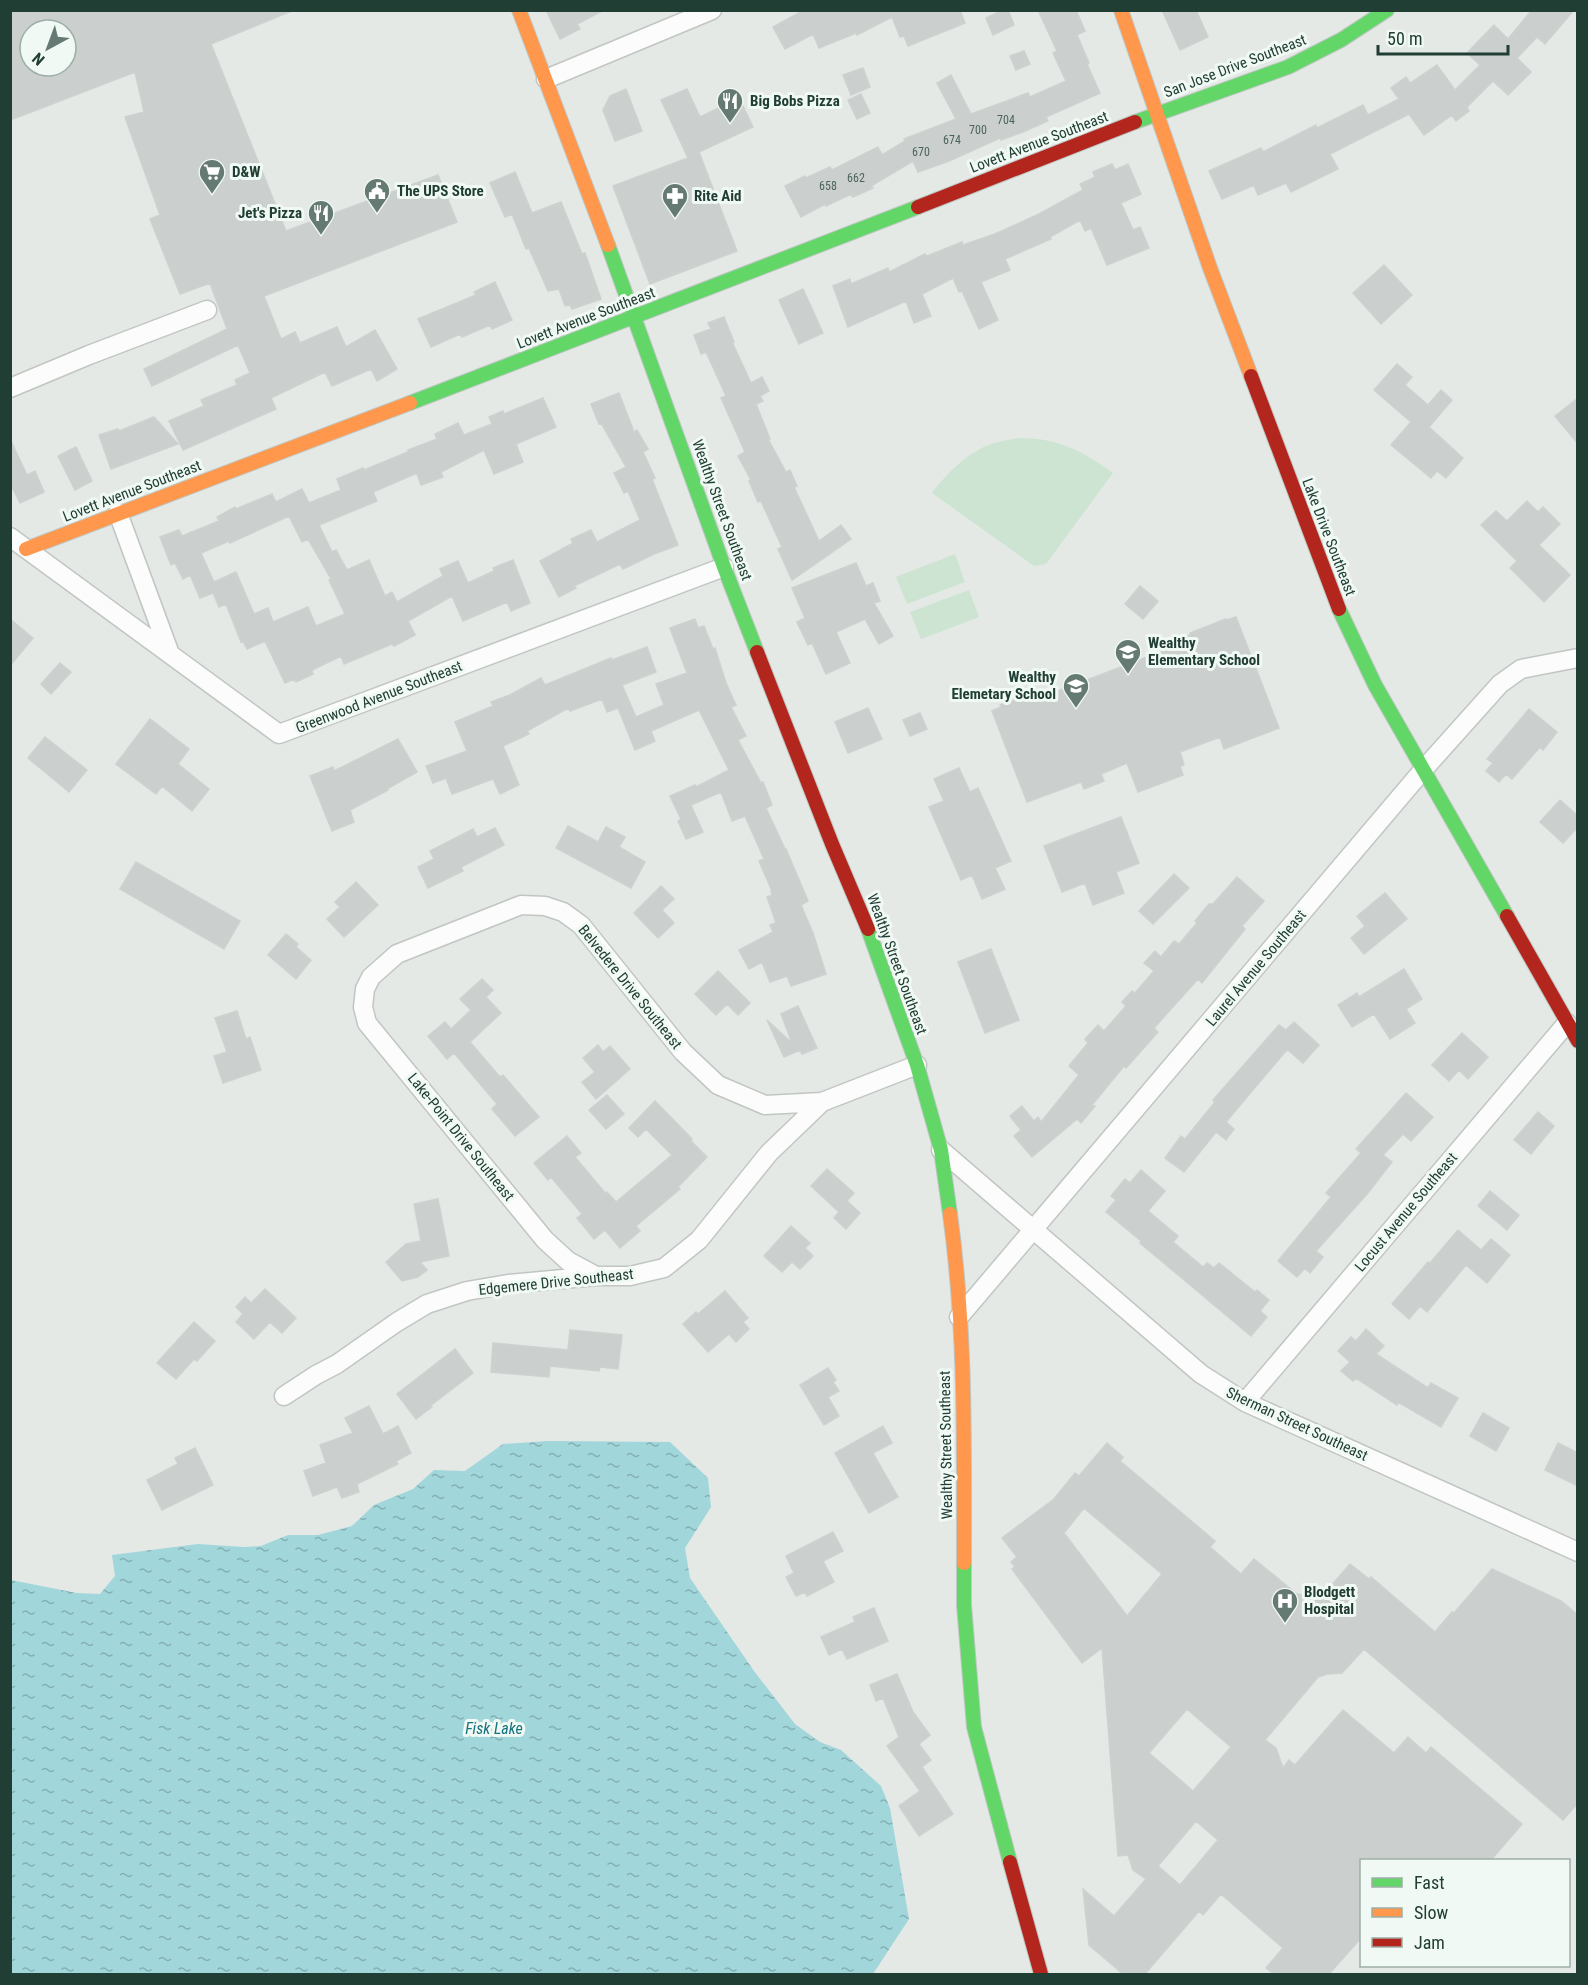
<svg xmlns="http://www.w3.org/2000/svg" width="1588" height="1985" viewBox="0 0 1588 1985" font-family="'Roboto Condensed',sans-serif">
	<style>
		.green { fill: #cce4d1 }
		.water { fill: url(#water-ripples) }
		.building { fill: #cbd0ce; stroke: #ccd2cf; stroke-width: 1.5; fill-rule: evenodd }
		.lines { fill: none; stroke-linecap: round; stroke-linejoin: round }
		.street-casing { stroke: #c1c6c3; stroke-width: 21 }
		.fast-casing { stroke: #bfc7c3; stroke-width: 16 }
		.slow-casing { stroke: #bfc7c3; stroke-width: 16 }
		.jam-casing { stroke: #bfc7c3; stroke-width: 16 }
		.street { stroke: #fbfcfb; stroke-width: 18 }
		.fast { stroke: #63d668; stroke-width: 14 }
		.slow { stroke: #ff974d; stroke-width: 14 }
		.jam { stroke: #b3261e; stroke-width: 14 }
		.labels { text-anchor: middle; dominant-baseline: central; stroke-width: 6; stroke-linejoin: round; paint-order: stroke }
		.number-label { font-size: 12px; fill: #4c635b }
		.street-label { font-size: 15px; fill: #203e34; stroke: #f1f9f4 }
		.poi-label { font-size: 15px; font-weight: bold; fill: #203e34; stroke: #f1f9f4; text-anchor: start }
		.water-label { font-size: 16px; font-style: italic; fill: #15737f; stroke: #f1f9f4 }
	</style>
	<defs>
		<pattern id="water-ripples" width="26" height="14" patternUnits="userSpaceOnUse" patternTransform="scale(1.5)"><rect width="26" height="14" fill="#a1d6db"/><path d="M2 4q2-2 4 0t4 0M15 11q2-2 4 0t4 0" fill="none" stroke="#83afb2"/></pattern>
	</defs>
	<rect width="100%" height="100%" fill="#e4e9e6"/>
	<path class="green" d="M1019 438C1058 438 1081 450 1113 473L1046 564 1034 566 932 493C947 473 967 453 991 444 999 441 1009 440 1019 438Z
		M955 554 965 582 907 604 896 577Z
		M969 590 979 617 921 639 910 612Z"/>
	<path class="water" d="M548 1441 670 1442 708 1478 711 1507 685 1548 690 1578 754 1671 795 1724 820 1742 841 1750 881 1786 890 1808 909 1919 873 1974H11V1580L77 1593 100 1594 115 1576 112 1555 198 1544 244 1547 261 1546 288 1535H318L352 1526 374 1505 413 1489 434 1470 465 1471 503 1444Z"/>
	<path class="building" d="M10 10H294L211 44 286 231 438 175 457 222 264 296 281 339 295 332 300 343 337 327 346 347 375 330 397 369 377 381 371 369 332 386 325 372 271 398 276 409 183 450 169 421 204 406 201 400 237 385 235 380 250 373 238 345 152 386 144 369 227 329 210 283 180 294 150 219 160 215 125 117 144 112 135 72 13 119 10 111ZM30 30H66V66H30Z
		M546 10H604L577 24 580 29 560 39Z
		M804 10H960L965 23 908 46 904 36 900 37 892 17 857 35 856 33 819 48 813 34 785 49 773 27Z
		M1003 10H1008L1014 25 993 35 986 18Z
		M1038 10H1076L1085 31 1077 35 1089 63 1087 64 1100 93 1046 117 1048 121 1023 132 1001 140 1000 138 949 161 918 172 913 161 871 186 873 188 853 197 851 194 826 206 825 204 801 217 785 186 805 176 806 178 830 167 832 170 878 147 882 155 905 141 904 139 956 119 937 83 951 75 971 114 1028 93 1030 97 1066 81 1053 53 1057 51Z
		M1162 10H1196L1208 37 1180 50Z
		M1532 10H1574L1545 44 1537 37 1517 58 1531 72 1508 95 1493 81 1467 107 1469 111 1456 121 1452 115 1424 135 1409 114 1330 154 1338 169 1291 192 1286 183 1258 195 1254 185 1222 199 1209 171 1261 148 1263 152 1316 125 1317 128 1363 105 1368 115 1399 99 1391 88 1406 77 1410 83 1437 65 1455 90 1480 65 1467 53 1494 25 1508 39Z
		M1024 51 1030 64 1016 70 1010 56Z
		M863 68 870 87 851 95 843 75Z
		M626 89 642 131 615 141 603 110 610 96Z
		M687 89 700 117 739 98 753 127 699 152 737 251 650 284 613 186 688 158 661 100Z
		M861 94 870 113 857 119 848 100Z
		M1112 164 1115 170 1128 164 1141 194 1121 203 1133 230 1140 227 1149 248 1107 265 1091 228 1085 231 1080 220 1050 237 1051 239 1005 259 1010 270 981 282 998 320 979 329 962 291 959 292 953 278 922 294 931 316 914 323 906 301 848 327 833 286 850 279 851 284 888 268 889 272 925 254 927 256 962 242 963 245 995 234 1039 214 1083 190 1080 184 1095 177 1093 172Z
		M515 172 532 213 561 202 582 254 585 253 601 299 572 309 570 305 565 306 559 289 548 291 529 248 526 249 512 214 505 217 490 183Z
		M1384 265 1412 295 1381 324 1353 293Z
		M495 282 512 320 492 329 490 325 462 337 460 334 431 347 418 319 476 295 474 292Z
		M803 289 823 333 799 344 779 300Z
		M724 317 734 342H732L751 383 762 377 769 391 760 396 763 401 756 404 770 439H768L786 472 790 470 797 486 794 487 819 541 841 525 851 539 792 580 778 549 782 547 761 501 758 502 749 481 751 480 738 456 745 452 721 398 726 396 706 352 701 354 694 335 711 329 708 323Z
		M1397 364 1412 377 1405 385 1428 405 1441 390 1452 400 1429 427 1463 458 1446 478 1437 471 1431 478 1391 445 1411 422 1374 390Z
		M619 393 634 432 637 430 648 449 643 452 655 478 652 479 678 545 654 554 623 569 620 564 574 586 576 588 559 597 540 561 573 543 571 539 591 530 597 542 640 520 628 491 624 493 614 473 626 467 601 423 599 424 591 404Z
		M543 398 556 427 516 444 523 462 494 474 484 450 441 472 443 477 421 485 417 473 373 492 377 501 319 525 332 552 336 550 347 570 369 560 385 596 392 592 397 602 443 576 440 569 458 561 468 583 494 571 493 568 513 560 530 603 511 611 507 602 463 621 452 596 408 621 415 635 394 646 392 644 344 664 341 656 312 670 313 674 296 682 294 679 285 683 265 641 247 649 243 641 241 642 226 604 219 607 213 593 200 598 190 575 183 579 175 563 171 565 160 537 179 530 182 536 219 521 217 517 235 507 236 509 272 494 276 502 302 489 309 503 341 490 337 479 363 468 364 470 408 452V450L437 439 435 434 458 423 464 435 492 424 489 417 503 411 504 414ZM289 516 302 542 308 539 331 579 329 580 345 614 316 626 308 607 273 622 268 608 254 614 236 572 214 582 201 553 229 541 230 543Z
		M1578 398V444L1555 416Z
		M154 417 178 444 111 469 99 435 118 429 119 431Z
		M10 439 27 475 35 471 44 492 20 503 10 483Z
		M76 447 92 481 75 490 58 456Z
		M1527 501 1538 512 1543 507 1560 524 1539 545 1570 575 1544 602 1510 568 1517 561 1481 525 1496 511 1507 521Z
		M856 563 866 586 873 583 880 601 874 603 893 636 879 644 865 619 836 632 850 663 826 674 812 643 808 645 797 622 805 618 792 588Z
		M1140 586 1158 601 1143 619 1125 604Z
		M1236 617 1279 728 1224 749 1220 737 1180 752 1184 765 1180 766 1183 775 1138 792 1127 763 1101 774 1104 781 1084 789 1081 782 1027 802 992 711 1001 707 1000 705 1037 691 1038 693 1048 690 1050 694 1184 643 1182 638 1190 635V633L1226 619 1227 620Z
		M10 619 33 638 10 666Z
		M695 619 698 628 704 626 713 649 715 648 726 683 736 705 731 707 746 736 738 740 761 783 763 782 772 805 766 808 785 849H786L808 901 801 905 813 933 826 974 791 986 787 976 770 982 762 962 749 969 739 950 773 932 770 925 776 923 767 897 772 895 771 891H772L759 861 764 859 745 816 732 821 721 792 691 805 703 832 686 839 678 821 681 819 670 796 695 785 696 787 729 770 699 710 651 731 655 741 635 750 618 708 607 712 602 699 570 711 568 708 527 731 529 734 503 746 519 785 500 794 493 779 452 794 446 778 433 783 426 766 467 751 455 722 493 706 491 702 510 695 541 678 545 685 611 658 612 660 647 647 656 672 622 685 636 717 664 705 656 684 687 673 670 628Z
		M60 663 71 672 51 694 41 684Z
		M868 708 882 739 848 753 835 722Z
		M1529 709 1557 732 1543 750 1540 747 1512 779 1506 774 1499 782 1486 771 1493 763 1487 759Z
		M920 713 927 729 910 736 903 720Z
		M150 719 189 749 178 764 209 789 192 811 162 786 156 794 116 764Z
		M45 737 87 770 69 792 28 758Z
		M398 739 417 772 387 789 388 790 350 810 354 822 332 831 310 776 333 767 334 771Z
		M959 768 970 792 978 788 1011 861 995 868 1005 889 982 899 972 875 961 880 929 807 944 801 934 779Z
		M1560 800 1578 816V827L1563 843 1540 822Z
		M1121 817 1139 863 1116 872 1124 893 1093 905 1085 883 1062 892 1044 846Z
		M568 826 598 842 606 827 625 837 619 847 645 862 631 888 556 848Z
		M495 828 504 845 461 867 463 871 428 888 418 867 434 859 430 851 473 829 477 837Z
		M136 862 240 921 224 949 120 889Z
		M1174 874 1189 888 1153 924 1139 911Z
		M1237 877 1264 901 1242 926 1245 929 1202 983 1198 979 1163 1018 1154 1028 1158 1032 1126 1068 1124 1066 1092 1105 1095 1106 1081 1123 1077 1119 1032 1157 1014 1136 1021 1130 1010 1116 1022 1106 1034 1121 1038 1117 1041 1122 1079 1075 1069 1066 1088 1043 1085 1039 1098 1025 1104 1031 1126 1006 1122 1002 1132 991 1135 993 1154 971 1144 963 1155 951 1161 957 1174 941 1179 944 1197 923 1195 921 1209 904H1213Z
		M356 882 378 905 344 937 327 919 340 907 335 902Z
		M661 886 674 899 662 910 674 923 658 938 634 913Z
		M1385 893 1407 919 1364 954 1351 938 1365 926 1357 916Z
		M286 934 298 944 296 947 311 960 296 979 268 955Z
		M991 949 1019 1020 985 1033 958 962Z
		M1404 969 1422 999 1406 1009 1415 1023 1390 1039 1374 1014 1352 1027 1338 1005 1357 993 1359 997Z
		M718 971 750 1003 738 1015 727 1004 716 1015 695 994Z
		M482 979 493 990 486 997 501 1013 470 1042 500 1077 503 1075 539 1117 515 1136 492 1109 497 1104 454 1053 447 1059 428 1036 445 1022 451 1029 471 1010 460 999Z
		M798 1006 817 1048 802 1054 800 1050 784 1057 767 1020 792 1043 781 1014Z
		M237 1011 246 1039 250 1037 261 1070 223 1083 214 1056 227 1052 215 1018Z
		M1294 1022 1319 1045 1303 1063 1288 1050 1285 1052 1226 1122 1234 1129 1226 1140 1216 1132 1184 1172 1165 1158 1181 1136 1185 1139 1215 1102 1213 1100 1279 1025 1286 1030Z
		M1462 1033 1488 1057 1468 1079 1459 1070 1449 1081 1432 1065Z
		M598 1045 603 1052 610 1046 630 1069 596 1099 582 1082 595 1072 583 1058Z
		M1406 1093 1433 1117 1411 1141 1403 1134 1383 1155 1392 1162 1368 1193 1316 1251 1323 1257 1310 1273 1305 1268 1297 1277 1278 1261 1331 1197 1326 1193 1361 1153 1356 1149Z
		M607 1095 624 1114 606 1129 589 1110Z
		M655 1101 692 1139 691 1141 707 1157 678 1187 680 1189 636 1226 640 1231 620 1248 605 1230 594 1239 577 1218 582 1214 551 1177 548 1180 534 1163 567 1136 581 1153 575 1157 606 1194 607 1192 616 1202 672 1155 646 1129 638 1137 629 1128Z
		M1538 1112 1554 1126 1531 1154 1514 1140Z
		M827 1169 854 1193 847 1201 860 1213 846 1229 834 1218 839 1212 811 1186Z
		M1141 1170 1165 1191 1148 1211 1178 1236 1173 1242 1203 1267 1207 1263 1214 1268 1219 1263 1255 1292 1257 1290 1269 1300 1260 1311 1267 1317 1251 1336 1140 1243 1141 1241 1106 1212 1116 1200 1111 1196 1125 1179 1130 1183Z
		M1490 1191 1519 1215 1507 1230 1478 1206Z
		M438 1199 449 1256 420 1262 427 1270 418 1277 402 1281 386 1262 406 1244 421 1241 414 1204Z
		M791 1226 810 1243 805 1248 813 1256 800 1269 792 1262 782 1272 764 1256Z
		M1458 1230 1481 1250 1491 1239 1510 1255 1487 1283 1466 1265 1427 1312 1420 1306 1409 1319 1392 1304 1428 1262 1430 1263Z
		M265 1289 296 1318 282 1333 270 1322 254 1339 236 1322 243 1314 236 1307 245 1297 251 1303Z
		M725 1291 748 1318 743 1322 749 1329 736 1342 729 1334 708 1352 683 1324 696 1312 698 1314Z
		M194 1322 215 1341 197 1361 194 1359 176 1379 157 1363Z
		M1366 1329 1384 1346 1376 1354 1428 1388 1431 1383 1458 1398 1441 1427 1398 1402 1397 1405 1356 1378 1353 1381 1341 1371 1350 1362 1338 1351 1351 1337 1356 1341Z
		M570 1330 622 1335 618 1369 600 1367 599 1371 550 1366 549 1377 491 1372 493 1343 568 1350Z
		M455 1349 473 1373 430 1406 432 1407 416 1419 397 1394Z
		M828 1368 836 1380 833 1382 839 1391 828 1397 839 1416 824 1425 800 1385Z
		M369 1406 383 1434 398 1426 411 1453 396 1461 398 1464 357 1484 359 1492 342 1498 337 1487 313 1496 304 1471 326 1463 320 1445 353 1433 345 1418Z
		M1483 1413 1509 1428 1496 1451 1470 1436Z
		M883 1426 892 1443 873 1453 898 1497 869 1513 835 1453Z
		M1107 1443 1123 1457 1120 1461 1215 1541 1210 1547 1241 1574 1254 1559 1297 1594 1309 1596 1322 1592 1330 1587 1350 1564 1369 1579 1371 1577 1435 1632 1452 1612 1454 1613 1492 1569 1561 1601 1578 1615V1803L1563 1820 1364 1649 1342 1673 1327 1674 1318 1677 1265 1740 1276 1748 1283 1768 1289 1760 1295 1765 1343 1710 1394 1753 1408 1737 1426 1753 1431 1747 1522 1824 1491 1860H1362V1937L1329 1974H1274L1266 1968 1283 1948 1221 1894 1203 1915 1199 1911 1145 1974H1123L1089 1945 1083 1889 1114 1916 1146 1879 1133 1870 1128 1855 1118 1856 1102 1648 1082 1663 1012 1569 1015 1567 1011 1562 1017 1557 1002 1538 1054 1499 1075 1473 1079 1476ZM1084 1508 1162 1574 1127 1616 1064 1533ZM1187 1709 1231 1747 1193 1791 1149 1753ZM1196 1821 1218 1840 1180 1885 1158 1866Z
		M1558 1443 1578 1453V1486L1545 1470Z
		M195 1448 213 1485 162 1510 147 1480 178 1464 175 1458Z
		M833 1532 843 1551 823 1561 834 1582 807 1596 805 1592 796 1596 786 1577 794 1573 786 1556Z
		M874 1608 888 1641 847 1659 842 1649 829 1655 821 1637 855 1622 853 1617Z
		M897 1674 913 1712 930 1735 919 1744 931 1760 922 1767 953 1814 919 1836 899 1806 920 1791 887 1746 899 1737 883 1698 876 1701 870 1685Z"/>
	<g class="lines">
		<g class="street-casing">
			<path id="street" d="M546 79 712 10
				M10 388 89 355 207 310
				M118 513 170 654
				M10 537 279 734 724 567
				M941 1150 1201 1374 1245 1402 1578 1552
				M596 1276 568 1261 545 1240 367 1023 363 1007 365 989 371 977 397 954 521 905 545 906 563 912 581 925 683 1052 718 1085 765 1105 822 1102 917 1065
				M959 1317 1423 770 1500 684 1521 669 1578 658
				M284 1396 316 1375 337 1364 397 1322 427 1304 467 1291 508 1284 596 1276H630L664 1268 699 1240 769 1153 822 1102
				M1245 1402 1567 1023"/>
		</g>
		<g class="fast-casing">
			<path id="fast" d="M1135 122 1288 67 1341 40 1387 10
				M608 245 724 567 757 652
				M410 403 918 207
				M1339 609 1375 685 1507 916
				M868 929 917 1065 941 1150 950 1214
				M964 1563V1605L974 1727 1010 1862"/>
		</g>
		<g class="slow-casing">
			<path id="slow" d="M519 10 608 245
				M1121 10 1210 268 1251 376
				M26 549 410 403
				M950 1214C966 1329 964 1447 964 1563"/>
		</g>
		<g class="jam-casing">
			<path id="jam" d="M918 207 1135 122
				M1251 376 1339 609
				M757 652 832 844 868 929
				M1507 916 1578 1041
				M1010 1862 1041 1974"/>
		</g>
		<use href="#street" class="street"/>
		<use href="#fast" class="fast"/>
		<use href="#slow" class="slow"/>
		<use href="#jam" class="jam"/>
	</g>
	<defs>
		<g id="restaurant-pin" transform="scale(1.35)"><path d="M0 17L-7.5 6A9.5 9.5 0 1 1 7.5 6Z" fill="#657a72" stroke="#f1f9f4"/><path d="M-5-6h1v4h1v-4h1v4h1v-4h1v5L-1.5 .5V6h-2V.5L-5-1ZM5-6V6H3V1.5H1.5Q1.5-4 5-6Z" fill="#fff"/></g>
		<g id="supermarket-pin" transform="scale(1.35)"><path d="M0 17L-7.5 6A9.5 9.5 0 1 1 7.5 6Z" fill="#657a72" stroke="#f1f9f4"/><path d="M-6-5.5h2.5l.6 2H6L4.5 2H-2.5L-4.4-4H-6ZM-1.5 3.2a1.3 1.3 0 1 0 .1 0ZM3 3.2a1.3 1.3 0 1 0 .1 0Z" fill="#fff"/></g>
		<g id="civic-pin" transform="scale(1.35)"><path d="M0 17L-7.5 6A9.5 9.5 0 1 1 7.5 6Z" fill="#657a72" stroke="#f1f9f4"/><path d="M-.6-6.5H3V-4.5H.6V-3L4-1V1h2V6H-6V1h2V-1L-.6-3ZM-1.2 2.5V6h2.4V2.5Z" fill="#fff"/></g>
		<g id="pharmacy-pin" transform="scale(1.35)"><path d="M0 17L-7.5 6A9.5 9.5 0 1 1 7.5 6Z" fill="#657a72" stroke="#f1f9f4"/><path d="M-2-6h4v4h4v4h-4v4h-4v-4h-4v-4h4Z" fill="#fff"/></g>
		<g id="school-pin" transform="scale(1.35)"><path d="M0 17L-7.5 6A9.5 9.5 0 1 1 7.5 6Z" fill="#657a72" stroke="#f1f9f4"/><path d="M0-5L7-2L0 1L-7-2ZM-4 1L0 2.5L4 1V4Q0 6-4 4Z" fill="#fff"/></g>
		<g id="hospital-pin" transform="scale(1.35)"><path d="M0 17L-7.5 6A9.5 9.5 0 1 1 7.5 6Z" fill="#657a72" stroke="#f1f9f4"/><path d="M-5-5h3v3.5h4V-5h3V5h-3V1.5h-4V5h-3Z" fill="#fff"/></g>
	</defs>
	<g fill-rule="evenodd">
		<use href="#restaurant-pin" x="730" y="101"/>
		<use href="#supermarket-pin" x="212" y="172"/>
		<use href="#civic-pin" x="377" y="191"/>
		<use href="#pharmacy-pin" x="675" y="196"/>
		<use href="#restaurant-pin" x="321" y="213"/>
		<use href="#school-pin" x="1128" y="652"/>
		<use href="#school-pin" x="1076" y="686"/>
		<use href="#hospital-pin" x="1285" y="1601"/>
	</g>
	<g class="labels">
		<g class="number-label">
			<text x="1006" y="120">704</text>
			<text x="978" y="130">700</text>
			<text x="952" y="140">674</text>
			<text x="921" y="152">670</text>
			<text x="856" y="178">662</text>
			<text x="828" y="186">658</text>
		</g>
		<g class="street-label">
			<text transform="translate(1235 66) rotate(-21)">San Jose Drive Southeast</text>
			<text transform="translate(1039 142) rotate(-21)">Lovett Avenue Southeast</text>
			<text transform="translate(586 318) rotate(-21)">Lovett Avenue Southeast</text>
			<text transform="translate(132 491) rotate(-21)">Lovett Avenue Southeast</text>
			<text transform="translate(722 510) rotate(70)">Wealthy Street Southeast</text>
			<text transform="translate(1329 537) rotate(69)">Lake Drive Southeast</text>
			<text transform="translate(379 697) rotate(-21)">Greenwood Avenue Southeast</text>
			<text transform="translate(897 964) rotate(70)">Wealthy Street Southeast</text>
			<text transform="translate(1256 968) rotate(-50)">Laurel Avenue Southeast</text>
			<text transform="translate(630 987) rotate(51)">Belvedere Drive Southeast</text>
			<text transform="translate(461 1137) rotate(51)">Lake-Point Drive Southeast</text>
			<text transform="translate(1406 1212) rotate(-50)">Locust Avenue Southeast</text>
			<text transform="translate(556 1282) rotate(-6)">Edgemere Drive Southeast</text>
			<text transform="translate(1297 1424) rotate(25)">Sherman Street Southeast</text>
			<text transform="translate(946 1445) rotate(-91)">Wealthy Street Southeast</text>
		</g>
		<g class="poi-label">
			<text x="750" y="101">Big Bobs Pizza</text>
			<text x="232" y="172">D&amp;W</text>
			<text x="397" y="191">The UPS Store</text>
			<text x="694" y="196">Rite Aid</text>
			<text x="302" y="213" text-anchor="end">Jet's Pizza</text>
			<text x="1148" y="643">Wealthy<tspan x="1148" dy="17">Elementary School</tspan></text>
			<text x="1056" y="677" text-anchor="end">Wealthy<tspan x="1056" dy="17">Elemetary School</tspan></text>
			<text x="1304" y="1592">Blodgett<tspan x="1304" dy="17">Hospital</tspan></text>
		</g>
		<g class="water-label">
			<text x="494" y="1728">Fisk Lake</text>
		</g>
	</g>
	<rect width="1588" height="1985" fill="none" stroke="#203e34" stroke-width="24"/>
	<rect x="1360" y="1859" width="210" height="108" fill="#f1f9f4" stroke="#9daea7" stroke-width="1.5"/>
	<rect x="1372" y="1878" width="30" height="9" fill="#63d668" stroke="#9daea7" stroke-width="1.5"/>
	<text x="1414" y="1889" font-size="18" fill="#203e34">Fast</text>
	<rect x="1372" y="1908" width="30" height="9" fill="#ff974d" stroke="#9daea7" stroke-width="1.5"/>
	<text x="1414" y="1919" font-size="18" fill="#203e34">Slow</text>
	<rect x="1372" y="1938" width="30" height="9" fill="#b3261e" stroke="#9daea7" stroke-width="1.5"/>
	<text x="1414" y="1949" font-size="18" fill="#203e34">Jam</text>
	<g transform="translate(48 48) rotate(221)"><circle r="28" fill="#f1f9f4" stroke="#9daea7" stroke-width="1.5"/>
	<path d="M0-4.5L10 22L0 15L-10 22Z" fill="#657a72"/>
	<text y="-9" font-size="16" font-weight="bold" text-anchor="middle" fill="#203e34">N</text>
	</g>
	<path d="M1378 45v9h130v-9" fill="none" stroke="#203e34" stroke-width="3"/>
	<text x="1387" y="45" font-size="18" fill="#203e34" stroke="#f1f9f4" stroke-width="4.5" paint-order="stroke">50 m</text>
</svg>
